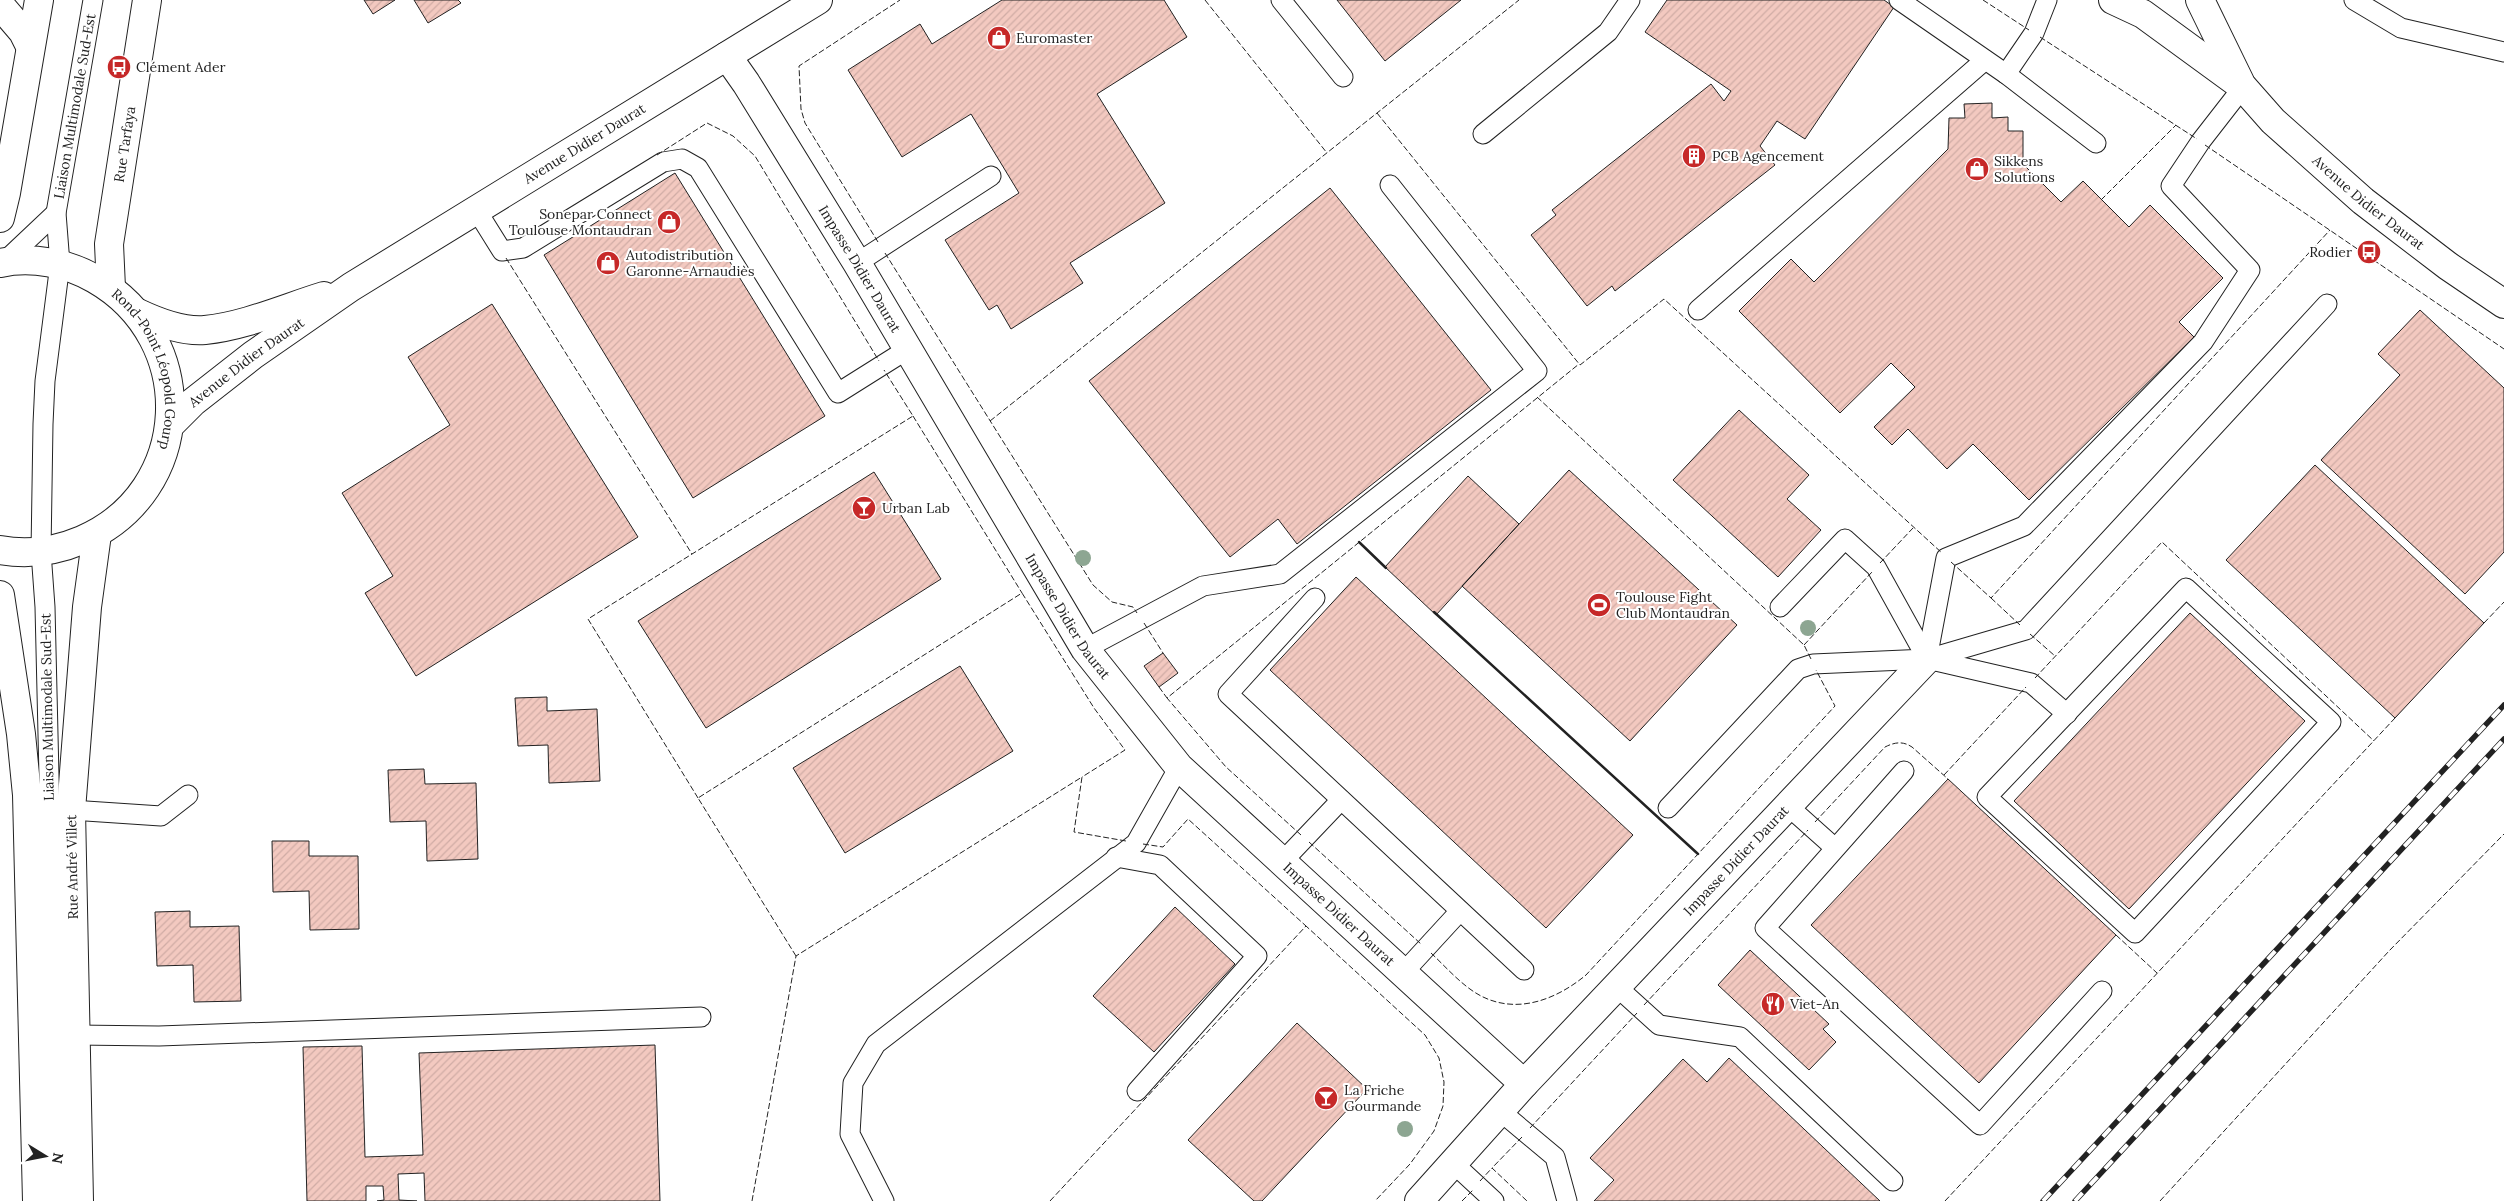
<svg xmlns="http://www.w3.org/2000/svg" width="2504" height="1201" viewBox="0 0 2504 1201" font-family="Lora,serif">
	<style>
		.building { fill: url(#building-hatch); stroke: #222 }
		.lines { fill: none; stroke-linecap: round; stroke-linejoin: round }
		.lane-casing { stroke: #222; stroke-width: 21 }
		.street-casing { stroke: #222; stroke-width: 30 }
		.secondary-casing { stroke: #222; stroke-width: 30 }
		.lane { stroke: #fff; stroke-width: 19 }
		.street { stroke: #fff; stroke-width: 28 }
		.secondary { stroke: #fff; stroke-width: 28 }
		.rail-casing { stroke: #222; stroke-width: 5.5 }
		.rail { stroke: #fff; stroke-width: 4; stroke-dasharray: 11; stroke-linecap: butt }
		.fence { stroke: #222; stroke-width: 1; stroke-dasharray: 6 2.5; stroke-linecap: butt }
		.wall { stroke: #222; stroke-width: 2.5 }
		.tree { fill: #8da692 }
		.labels { text-anchor: middle; dominant-baseline: central; stroke-width: 4; stroke-linejoin: round; paint-order: stroke }
		.poi-label { font-size: 14px; fill: #222; stroke: #fff; text-anchor: start }
		.street-label { font-size: 14px; fill: #222; stroke: #fff }
	</style>
	<defs>
		<pattern id="building-hatch" width="6" height="6" patternUnits="userSpaceOnUse" patternTransform="scale(1.25)"><rect width="6" height="6" fill="#f3c9c0"/><path d="M-1 1l2-2M0 6l6-6M5 7l2-2" fill="none" stroke="#d0aca5"/></pattern>
	</defs>
	<rect width="100%" height="100%" fill="#fff"/>
	<path class="building" d="M364 0H395L373 14Z
		M414 0H458L461 3 428 23Z
		M1002 0H1164L1187 37 1097 94 1165 203 1070 263 1083 283 1011 329 997 305 989 310 945 240 1019 193 971 114 902 157 848 70 920 24 932 44Z
		M1337 0H1461L1385 61Z
		M1667 0H1884L1894 7 1805 139 1777 121 1760 146 1775 165 1615 291 1612 286 1587 306 1531 235 1556 215 1552 210 1711 84 1724 101 1731 91 1645 32Z
		M1992 103V118L2008 117V131H2023V164L2061 202 2083 181 2129 227 2150 205 2223 278 2179 322 2194 337 2029 500 1973 444 1947 469 1908 429 1892 445 1874 427 1915 387 1891 363 1840 413 1739 311 1791 259 1814 282 1948 149 1949 118H1965L1964 104Z
		M675 173 825 416 693 498 544 255Z
		M1330 188 1491 390 1297 544 1278 519 1230 557 1089 381Z
		M492 304 638 537 416 676 365 593 393 576 342 493 450 425 408 357Z
		M2420 310 2504 388V552L2465 594 2321 460 2400 375 2378 354Z
		M1739 410 1809 475 1787 499 1821 530 1778 577 1673 480Z
		M2315 465 2484 623 2395 718 2226 560Z
		M1569 470 1737 625 1630 741 1462 586Z
		M874 472 941 579 706 728 638 621Z
		M1468 476 1519 524 1436 615 1385 567Z
		M1356 577 1633 835 1546 928 1270 670Z
		M2190 613 2305 721 2129 909 2014 801Z
		M1163 653 1178 673 1159 687 1144 666Z
		M960 666 1013 751 845 853 793 768Z
		M547 697V711L597 709 600 781 549 783 548 745 518 746 515 698Z
		M424 769 425 784 476 783 478 859 427 861 426 821 390 822 388 770Z
		M1948 779 2116 935 1979 1083 1811 925Z
		M272 841H309V856H358L359 929 310 930 309 891 273 892Z
		M1175 907 1235 964 1154 1052 1093 996Z
		M190 911V927L239 926 241 1001 194 1002 193 965 157 966 155 912Z
		M1750 950 1829 1024 1823 1029 1836 1042 1809 1070 1718 985Z
		M1297 1023 1367 1089 1262 1201H1254L1188 1140Z
		M655 1045 660 1201H425L424 1173 398 1174 399 1200 417 1201H377L384 1200 383 1186H366V1201H307L303 1047 362 1046 365 1157 423 1155 419 1053Z
		M1729 1058 1880 1201H1594L1614 1180 1590 1158 1683 1059 1707 1082Z"/>
	<g class="lines">
		<g class="lane-casing">
			<g id="lane">
				<path d="M1281 0 1343 77"/>
				<path d="M1899 0 2006 74 2096 143"/>
				<path d="M2354 0 2401 28 2504 52"/>
				<path d="M2006 74 2034 33 2047 0"/>
				<path d="M1483 134 1608 32 1630 0"/>
				<path d="M477 211 502 251 523 248 663 162 682 159 698 168 838 393 908 349"/>
				<path d="M4 262 56 213"/>
				<path d="M857 263 991 176"/>
				<path d="M1698 310 1985 60"/>
				<path d="M2186 588 2331 722 2135 933 1987 797Z"/>
				<path d="M1315 598 1228 694 1524 970"/>
				<path d="M1780 607 1845 539 1876 567 1927 659 2031 683 2067 714"/>
				<path d="M1085 649 1203 586 1280 574 1537 371 1390 185"/>
				<path d="M1927 659 1946 558 2024 526 2203 342 2250 270 2171 186 2201 141 2243 87"/>
				<path d="M1904 771 1765 928 1980 1125 2102 991"/>
				<path d="M1788 806 1835 848"/>
				<path d="M1668 808 1798 669 1813 664 1927 659 2026 630 2327 304"/>
				<path d="M71 810 161 816 188 795"/>
				<path d="M1116 857 1160 865 1257 956 1137 1091"/>
				<path d="M1282 862 1341 800"/>
				<path d="M1403 973 1460 911"/>
				<path d="M1617 987 1659 1025 1740 1037 1893 1181"/>
				<path d="M75 1035 159 1036 701 1017"/>
				<path d="M1500 1111 1555 1157 1567 1201"/>
				<path d="M1453 1163 1494 1201"/>
				<path id="s1" d="M59 1201 45 607 41 552 43 424 45 381 60 264 56 213 93 0"/>
				<path d="M884 1201 850 1134 853 1083 876 1044 1136 843 1179 767"/>
			</g>
		</g>
		<g class="street-casing">
			<g id="street">
				<path d="M0 5 23 32 30 46"/>
				<path id="s2" d="M727 56 746 83 857 263 1085 649 1179 767 1524 1084 1419 1201"/>
				<path d="M0 218 6 193 39 0"/>
				<path id="s3" d="M111 288 109 244 147 0"/>
				<path id="s4" d="M1524 1084 1927 659"/>
			</g>
		</g>
		<g class="secondary-casing">
			<g id="secondary">
				<path id="s5" d="M2113 0 2143 14 2243 87 2273 121 2363 201 2448 266 2504 304"/>
				<path d="M2200 0 2240 82"/>
				<path id="s6" d="M0 263C31 256 68 263 95 279 200 339 194 492 82 540 56 551 27 555 0 550"/>
				<path d="M138 313C157 322 182 332 205 330 245 326 285 308 324 296"/>
				<path id="s7" d="M170 425 193 402 253 355 351 287 818 0"/>
				<path d="M0 595 21 734 27 795 37 1201"/>
				<path d="M79 1201 71 810 87 607 97 534"/>
			</g>
		</g>
		<use href="#lane" class="lane"/>
		<use href="#street" class="street"/>
		<use href="#secondary" class="secondary"/>
		<g class="rail-casing">
			<path id="rail" d="M2043 1201 2504 705
				M2075 1201 2504 739"/>
		</g>
		<use href="#rail" class="rail"/>
		<path class="fence" d="M1205 0 1327 153
			M1983 0 2029 30
			M2040 37 2197 139
			M1377 113 1580 365 1664 299 1942 553
			M2205 145 2504 349
			M657 155 707 123 733 136 755 156 879 361
			M2101 200 2176 125
			M878 242 805 123 801 109 799 66 900 0
			M885 253 1093 585 1112 602 1133 607 1137 613
			M506 258 692 554
			M1537 397 1804 645 1811 659
			M913 416 1022 593
			M990 421 1519 0
			M1951 562 1991 598 2330 230
			M1880 563 1913 528
			M1991 598 2020 625
			M1144 623 1163 653
			M2484 623 2504 602
			M2030 634 2055 656
			M1804 645 1872 572
			M2035 678 2162 542 2374 741
			M1159 687 1167 698
			M1944 775 2026 687
			M698 798 588 619 913 416 884 370
			M1815 822 1885 747C1895 742 1903 741 1912 747L1948 779
			M1301 835 1226 767 1167 698 1579 364
			M1309 842 1421 944
			M1143 844 1163 847 1188 819 1306 926
			M2116 935 2157 973
			M1431 953C1446 967 1462 986 1481 996 1518 1015 1557 999 1586 975L1835 706 1816 670
			M796 956 698 798 1022 593 1094 708 1125 750 1082 777
			M1644 1005 1808 830
			M1530 1128 1637 1013
			M1522 1137 1492 1168 1527 1201
			M1480 1181 1492 1168
			M752 1201 796 956 1082 777 1074 832 1126 841
			M1050 1201 1306 926 1425 1035 1439 1058 1444 1082 1443 1106 1434 1131 1410 1164 1375 1201
			M1462 1201 1474 1189
			M1945 1201 2395 718
			M2160 1201 2389 951 2504 834"/>
		<path class="wall" d="M1359 542 1386 568
			M1434 612 1698 854"/>
	</g>
	<g class="tree">
		<circle cx="1083" cy="558" r="8"/>
		<circle cx="1808" cy="628" r="8"/>
		<circle cx="1405" cy="1129" r="8"/>
	</g>
	<defs>
		<g id="shop-disc" transform="scale(1.25)"><circle r="9.5" fill="#c62828" stroke="#fff"/><path d="M-5-2.5h2.3a2.7 3.5 0 0 1 5.4 0H5L5.5 6h-11ZM-1.5-2.5h3a1.5 2.3 0 0 0-3 0Z" fill="#fff"/></g>
		<g id="bus-disc" transform="scale(1.25)"><circle r="9.5" fill="#c62828" stroke="#fff"/><path d="M-5-6H5V4H4V6H2V4H-2V6H-4V4H-5ZM-3.5-4V0h7V-4ZM-3.5 1.2v1.5H-2V1.2ZM2 1.2v1.5H3.5V1.2Z" fill="#fff"/></g>
		<g id="building-disc" transform="scale(1.25)"><circle r="9.5" fill="#c62828" stroke="#fff"/><path d="M-4-6H4V6H1V3H-1V6H-4ZM-2.5-4.3h1.7v1.8h-1.7ZM.8-4.3h1.7v1.8H.8ZM-2.5-1h1.7V.8h-1.7ZM.8-1h1.7V.8H.8Z" fill="#fff"/></g>
		<g id="bar-disc" transform="scale(1.25)"><circle r="9.5" fill="#c62828" stroke="#fff"/><path d="M-6-5H6L.8 .8V4.5H3.5V6h-7V4.5H-.8V.8Z" fill="#fff"/></g>
		<g id="stadium-disc" transform="scale(1.25)"><circle r="9.5" fill="#c62828" stroke="#fff"/><path d="M0-5a6.5 5 0 1 0 0 10a6.5 5 0 1 0 0-10ZM-3.5-1.8h7v3.6h-7Z" fill="#fff"/></g>
		<g id="restaurant-disc" transform="scale(1.25)"><circle r="9.5" fill="#c62828" stroke="#fff"/><path d="M-5-6h1v4h1v-4h1v4h1v-4h1v5L-1.5 .5V6h-2V.5L-5-1ZM5-6V6H3V1.5H1.5Q1.5-4 5-6Z" fill="#fff"/></g>
	</defs>
	<g fill-rule="evenodd">
		<use href="#shop-disc" x="999" y="38"/>
		<use href="#bus-disc" x="119" y="67"/>
		<use href="#building-disc" x="1694" y="156"/>
		<use href="#shop-disc" x="1977" y="169"/>
		<use href="#shop-disc" x="669" y="222"/>
		<use href="#bus-disc" x="2369" y="252"/>
		<use href="#shop-disc" x="608" y="263"/>
		<use href="#bar-disc" x="864" y="508"/>
		<use href="#stadium-disc" x="1599" y="605"/>
		<use href="#restaurant-disc" x="1773" y="1004"/>
		<use href="#bar-disc" x="1326" y="1098"/>
	</g>
	<g class="labels">
		<g class="poi-label">
			<text x="1016" y="38">Euromaster</text>
			<text x="136" y="67">Clément Ader</text>
			<text x="1712" y="156">PCB Agencement</text>
			<text x="1994" y="161">Sikkens<tspan x="1994" dy="16">Solutions</tspan></text>
			<text x="652" y="214" text-anchor="end">Sonepar Connect<tspan x="652" dy="16">Toulouse Montaudran</tspan></text>
			<text x="2352" y="252" text-anchor="end">Rodier</text>
			<text x="626" y="255">Autodistribution<tspan x="626" dy="16">Garonne-Arnaudiès</tspan></text>
			<text x="882" y="508">Urban Lab</text>
			<text x="1616" y="597">Toulouse Fight<tspan x="1616" dy="16">Club Montaudran</tspan></text>
			<text x="1790" y="1004">Viet-An</text>
			<text x="1344" y="1090">La Friche<tspan x="1344" dy="16">Gourmande</tspan></text>
		</g>
		<g class="street-label">
			<text stroke="none"><textPath href="#s1" startOffset="1098">Liaison Multimodale Sud-Est</textPath></text>
			<text stroke="none"><textPath href="#s3" startOffset="145">Rue Tarfaya</textPath></text>
			<text stroke="none"><textPath href="#s7" startOffset="502">Avenue Didier Daurat</textPath></text>
			<text stroke="none"><textPath href="#s5" startOffset="328">Avenue Didier Daurat</textPath></text>
			<text stroke="none"><textPath href="#s2" startOffset="251">Impasse Didier Daurat</textPath></text>
			<text stroke="none"><textPath href="#s7" startOffset="99">Avenue Didier Daurat</textPath></text>
			<text stroke="none"><textPath href="#s6" startOffset="209">Rond-Point Léopold Gourp</textPath></text>
			<text stroke="none"><textPath href="#s2" startOffset="656">Impasse Didier Daurat</textPath></text>
			<text transform="translate(47 707) rotate(-91)">Liaison Multimodale Sud-Est</text>
			<text stroke="none"><textPath href="#s4" startOffset="308">Impasse Didier Daurat</textPath></text>
			<text transform="translate(72 867) rotate(-91)">Rue André Villet</text>
			<text stroke="none"><textPath href="#s2" startOffset="1061">Impasse Didier Daurat</textPath></text>
		</g>
	</g>
	<g transform="translate(45 1156) rotate(100)" stroke="#ffffff" stroke-width="4" paint-order="stroke">
	<path d="M0-4L9 19L0 12L-9 19Z" fill="#222222"/>
	<text y="-8" font-size="14" font-weight="bold" text-anchor="middle" fill="#222222">N</text>
	</g>
</svg>
